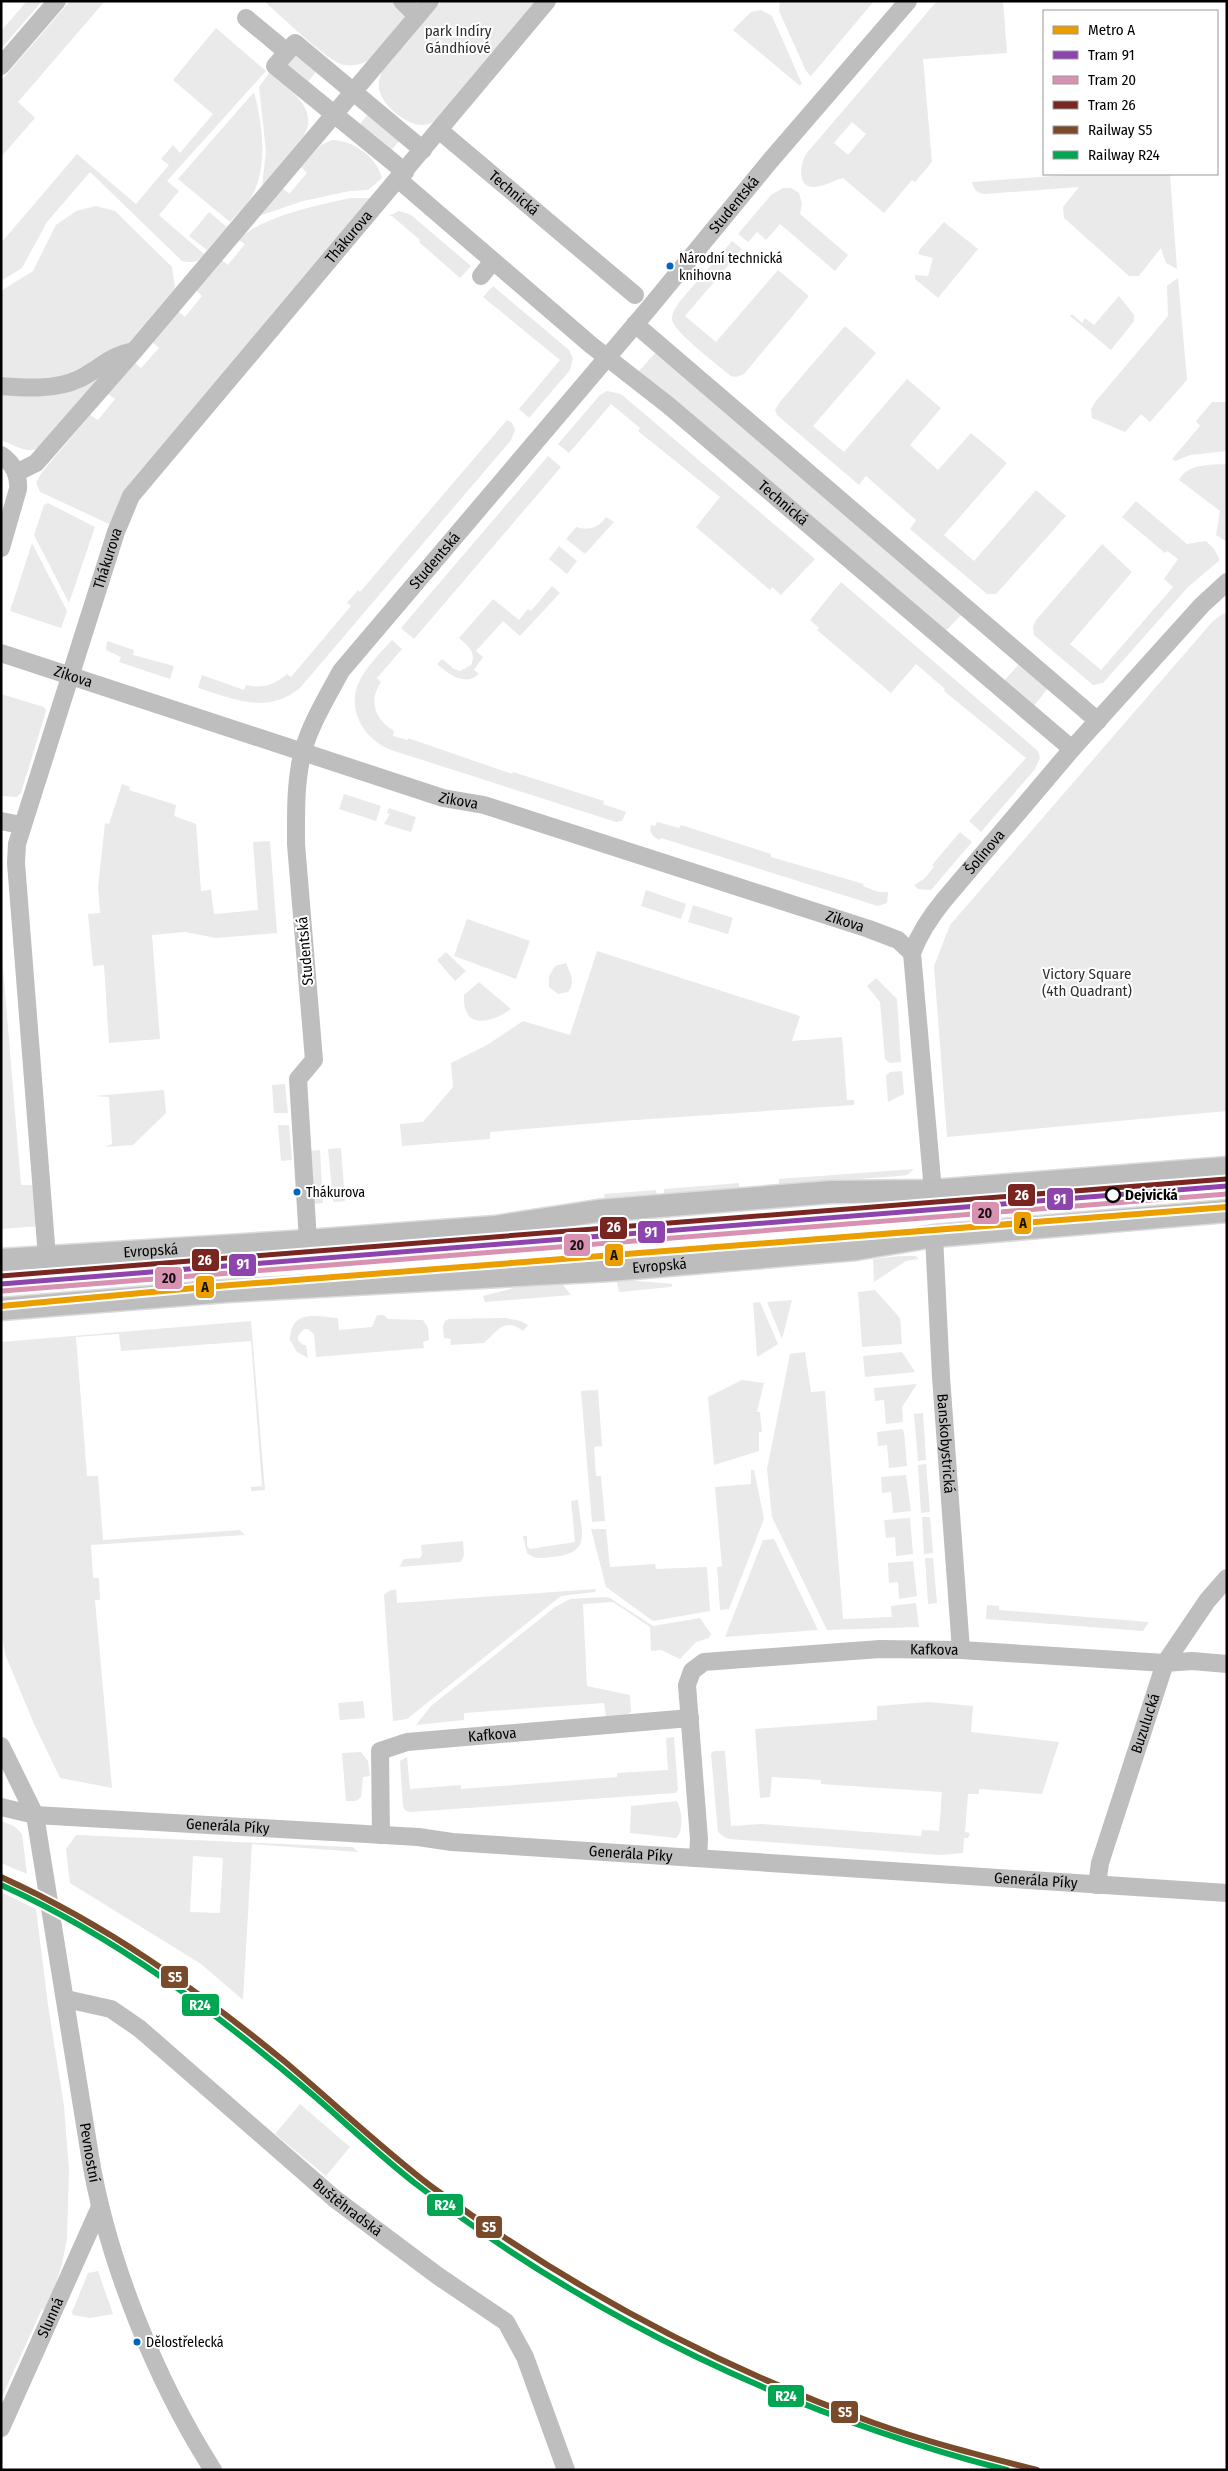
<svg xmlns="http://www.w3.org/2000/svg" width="1228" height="2471" viewBox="0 0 1228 2471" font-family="'Fira Sans Condensed',sans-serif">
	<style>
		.green { fill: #eaeaea; fill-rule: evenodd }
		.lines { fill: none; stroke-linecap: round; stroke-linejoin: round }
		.major-casing { stroke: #dbdbdb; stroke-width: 25 }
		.minor { stroke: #bebebe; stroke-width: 18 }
		.major { stroke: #bdbdbd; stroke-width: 22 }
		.rail-1-casing { stroke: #fff; stroke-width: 10 }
		.rail-2-casing { stroke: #fff; stroke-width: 10 }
		.rail-1 { stroke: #7a4b2a; stroke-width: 6 }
		.rail-2 { stroke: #00a651; stroke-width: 6 }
		.tram-1-casing { stroke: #fff; stroke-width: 9 }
		.tram-2-casing { stroke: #fff; stroke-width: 9 }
		.tram-3-casing { stroke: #fff; stroke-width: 9 }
		.tram-1 { stroke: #8e44ad; stroke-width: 5 }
		.tram-2 { stroke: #d991b1; stroke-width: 5 }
		.tram-3 { stroke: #792522; stroke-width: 5 }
		.metro-1-casing { stroke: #fff; stroke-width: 10 }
		.metro-1 { stroke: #eb9e00; stroke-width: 6 }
		.bus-dot { fill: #0065bd; stroke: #fff; stroke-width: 2 }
		.stop-dot { fill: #fff; stroke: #000; stroke-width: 2.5 }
		.labels { text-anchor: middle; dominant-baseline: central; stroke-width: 4; stroke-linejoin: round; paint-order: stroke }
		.bus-label { font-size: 14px; fill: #000; stroke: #fff; text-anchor: start }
		.park-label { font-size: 15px; fill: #2f2f2f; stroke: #fff }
		.street-label { font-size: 15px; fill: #000; stroke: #fff }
		.stop-label { font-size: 15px; font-weight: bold; fill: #000; stroke: #fff; text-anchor: start }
		.line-badge { stroke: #fff; stroke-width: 2 }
		.badge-label { font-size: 14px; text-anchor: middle; font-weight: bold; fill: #fff }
		.pale-badge-label { font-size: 14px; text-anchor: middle; font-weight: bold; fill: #111 }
	</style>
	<rect width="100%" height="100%" fill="#fff"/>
	<path class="green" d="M27 1H42L1 49V31Z
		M70 1H105L18 102 35 118 1 157V81Z
		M264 1H418L368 61C359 65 351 67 341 64 324 58 280 15 264 1Z
		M442 1H540L438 120C433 122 429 125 423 125 407 126 382 105 379 89 378 82 380 76 383 70Z
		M780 1H874L811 76 806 71 779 11Z
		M937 1H1003L1007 53 923 59 932 162 915 182 912 180 884 213 843 178C834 180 821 188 812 187 796 185 801 163 806 154ZM852 122 866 134 848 155 834 143Z
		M761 10 772 16 802 84 799 85 733 30 751 12Z
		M216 28 266 71 167 181 179 191 159 215 204 254C198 263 192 263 182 261L90 172 47 222 22 268 1 281V243L77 154 136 204 169 165 161 159 173 145 180 153 213 114 173 80Z
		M297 52 318 69 308 82 287 65Z
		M269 73C289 90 321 108 303 137L262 186 266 151 259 87Z
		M254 92C262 122 268 162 254 192 249 203 238 213 230 222L178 179Z
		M369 113 400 140 390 152 359 125Z
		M332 140C353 140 377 157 382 178L368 190 350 191 303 201 259 216 283 188 289 194 307 173 301 167 321 145Z
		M1080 174H1170L1177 269 1166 263 1161 248 1139 276H1129L1064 218 1063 207 1079 187 985 194C977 193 974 190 972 182Z
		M783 188H791L799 193 802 204 800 214 848 255 835 271 780 224 766 240 757 232 748 242 738 234 771 195Z
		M352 198H375L113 524H109L40 492 36 482 43 471 90 415 98 420 115 399 108 394 135 363 141 368 159 348 152 342 178 311 185 317 202 296 196 290 222 260 228 265 245 244 239 240C257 218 324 203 352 198Z
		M96 206 115 211 172 267 175 288 126 346 77 375 32 383 1 376V291L33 271 56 225 76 211Z
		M399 211 411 215 471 266 460 278 419 242 420 240 392 216H389Z
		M209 212 227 227 207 250 189 236Z
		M944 222 978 249 938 298 915 279V275L928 276 933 258 918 254 920 249Z
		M732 241 742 249 685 316 716 342 778 270 809 296 744 374 736 377 731 376C719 366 673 332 672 319 672 312 677 306 680 301Z
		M1178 278 1187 380 1150 422 1141 414 1125 432 1092 418 1091 409 1096 401 1168 316 1167 286Z
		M493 286 569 350 573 358 570 370 529 418 519 409 560 360 483 297Z
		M1119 296 1134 315V321L1111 350 1070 316 1072 314 1082 323 1085 318 1094 325Z
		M845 326 876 353 813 426 844 452 907 379 941 408 910 445 938 470 971 433 1007 463 944 535 974 561 1036 490 1066 516 996 594H987L910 529 916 520 866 476 859 485 777 415 775 410 779 403Z
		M657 351 963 613 944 633 639 371Z
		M109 366 37 449C25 453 12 444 1 440V390Z
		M607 391 621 394 815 559 781 595 772 587 770 590 696 527 720 497 638 431 640 428 611 404 569 453 558 444 600 395Z
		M1212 402H1227V451L1190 455 1175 461 1172 459 1200 426 1196 421Z
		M507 420 512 423 515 430 511 440 300 688C267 715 234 699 198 688L202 675 244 690 246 685C262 689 274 685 287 674L291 677 351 606 347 603 358 590 360 592Z
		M548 456 561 467 414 639 401 628Z
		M1227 464V542L1216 535 1220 511 1179 480C1188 463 1210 465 1227 464Z
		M1136 501 1187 544 1206 541 1214 549 1220 560 1188 587 1103 683 1093 685 1034 635 1033 627 1036 620 1102 544 1132 572 1070 644 1101 670 1173 587 1164 579 1178 559 1167 551 1165 553 1122 517Z
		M48 503 95 527 69 603 34 535 44 505Z
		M606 517 614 522 585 554 566 539 576 527C589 531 598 528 606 517Z
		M32 543 67 611 61 628 10 611Z
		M559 546 577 561 567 574 549 559Z
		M841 582 1038 751 1040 758 1035 769 981 832 969 821 1026 758 944 691 945 689 916 664 891 693 817 630 819 628 810 620Z
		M552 586 560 593 520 636 503 621 476 651 483 657 474 670 479 674C464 687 449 674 437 664L442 659 454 669 460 671 471 665C477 652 468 646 459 638L493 599 519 620 528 609 531 611Z
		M1224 613 1227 616V1111L947 1137 934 966 950 925 1213 621Z
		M392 640 402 649 377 678 381 682C368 701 375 720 394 731L393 736 408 740V738L512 774 513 772 604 801 603 804 626 812 622 821 616 822 391 750C364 740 345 708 360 680 368 665 381 652 392 640Z
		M107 641 134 650 133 655 174 666 170 679 119 662 121 657 106 650Z
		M1021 662 1050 686 1033 707 1003 682Z
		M1 694 44 707 46 711 21 793 17 797 1 796Z
		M122 784 130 787 129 790 176 805 174 816 196 824 201 891 211 890 214 914 258 910 253 842 270 841 277 933 216 938 185 932 152 935 160 1039 109 1043 104 965 93 966 88 914 100 913 98 887 105 823 109 824Z
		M344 794 381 806 376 821 339 809Z
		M389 808 416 817 411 832 384 824 390 814 387 813Z
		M657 822 679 828 681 825 771 854V857L864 884 863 886 878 892H888L887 903 878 906 661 838 660 840C654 838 648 833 651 825L655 826Z
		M960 832 972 842 931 890 918 889 914 885 924 879 934 867 932 865Z
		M646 890 686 904 681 919 641 906Z
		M693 905 733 918 728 934 688 922Z
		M467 919 530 941 516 979 454 956Z
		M1 943 21 1185H37L41 1226 1 1229Z
		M597 951 800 1016 792 1041 842 1037 847 1100H854V1105L621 1121 490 1132V1139L402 1146 400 1124 423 1122 453 1087 451 1063 487 1045 523 1021 570 1035Z
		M446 952 466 971 455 981 437 960Z
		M566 963C570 973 576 982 568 992L558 994 549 987V976L555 966Z
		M876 978 897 999 901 1062 890 1063 885 1059 880 1002 867 986Z
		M479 982 511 1009C490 1024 462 1030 464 995Z
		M902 1071 904 1094 888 1102 886 1076 890 1072Z
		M285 1084 288 1113H274L272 1085Z
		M164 1090 166 1113 133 1145 104 1147 112 1144 109 1097 94 1096Z
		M278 1125H289L292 1160 281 1161Z
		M341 1148 345 1201 333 1202 328 1149Z
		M320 1150 323 1203 313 1204 307 1151Z
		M914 1169 907 1175 899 1176 779 1185V1179Z
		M739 1183V1189L664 1195V1189Z
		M656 1190 657 1195 605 1200 604 1194Z
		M901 1256H916L919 1259 906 1261 874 1282 873 1259Z
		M616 1279 673 1284 671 1287 619 1292Z
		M555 1284 563 1285 571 1295 485 1302 483 1296 525 1285Z
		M875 1290 900 1318 902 1344 862 1347 858 1292Z
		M792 1300 782 1339 767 1302Z
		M760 1302 778 1344 757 1357 753 1303Z
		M377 1315H384L388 1319 423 1320 428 1328 429 1340 423 1342 424 1348 316 1357 314 1334 308 1329H304L298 1336V1340L303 1345H306L308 1358 297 1352 290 1340C291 1309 315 1316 338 1318L339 1330 372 1327Z
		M506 1318 521 1321 528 1325 523 1331C503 1316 497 1332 484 1343L450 1345 451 1339 444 1338 443 1326 445 1321 449 1319Z
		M251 1321 265 1490 251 1491V1487L262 1486 251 1341 121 1351 119 1334 76 1337 87 1476H98L103 1540 240 1530 245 1535 91 1545 93 1578H99L100 1600H95L112 1788 60 1778 34 1724 5 1654 1 1629V1342Z
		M805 1352 811 1392 825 1391 843 1619 892 1617 891 1606 916 1603 919 1627 827 1630 772 1517 767 1469 790 1354Z
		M902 1352 915 1372 865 1377 863 1356Z
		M742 1380 764 1383 757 1412H760L762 1432H759V1451L714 1465 708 1397Z
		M917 1384 902 1407 903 1422 886 1424 884 1400 875 1401 874 1388Z
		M598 1390 602 1446 594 1447 596 1476H601L605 1521 592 1522 581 1391Z
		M923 1413 926 1460 918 1461 914 1414Z
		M902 1429 904 1432 907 1466 889 1468 887 1445 878 1446 877 1432Z
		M926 1464 930 1512 921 1513 918 1465Z
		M751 1470H754L764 1519 729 1609 720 1610 717 1567 722 1566 715 1487 751 1484Z
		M906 1475 911 1511 893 1513 891 1492 882 1493 881 1477Z
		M578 1500C581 1532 593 1554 552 1557 542 1558 535 1560 527 1553L523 1536H527V1546L530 1549 575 1542 571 1501Z
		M922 1517H930L933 1553 924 1554Z
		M910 1518 913 1554 896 1556 895 1537 886 1538 884 1520Z
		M591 1529H606L610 1567 655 1564 656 1569 707 1567 710 1611 653 1621 606 1587Z
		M774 1539 818 1630 725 1637 763 1540Z
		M463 1541 464 1555 461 1562 399 1567 404 1559 420 1558 422 1555 421 1545Z
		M925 1558H933L937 1603 928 1604Z
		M913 1561 917 1596 899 1599 898 1582 889 1583 888 1563Z
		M396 1589 397 1603 596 1589 595 1592 561 1596 407 1719 393 1721 384 1595 389 1591Z
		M606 1597 610 1598 653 1626 700 1618 711 1634 709 1638 696 1642 680 1659 661 1650 651 1651 650 1627 613 1602 583 1604 587 1686 630 1695 631 1712 626 1715 606 1717 604 1703 464 1713V1720L416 1725 431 1706 555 1607 570 1599Z
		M987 1605 999 1606V1610L1149 1622 1143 1631 986 1619Z
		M363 1701 365 1718 340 1720 338 1703Z
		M928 1702 973 1706 971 1732 1059 1742 1042 1794 979 1789V1794H968L965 1832 970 1833 968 1838H964L963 1853 939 1855 729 1839 724 1837 718 1832 711 1754 714 1751H725L731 1826 762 1824 921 1836 922 1830 939 1831 942 1792 821 1784V1780L772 1777 770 1797 760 1798 755 1729 877 1720V1706Z
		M674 1737 678 1790 675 1793 411 1812 406 1811 403 1807 400 1761 407 1757 410 1789 461 1785V1789L617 1777V1773L668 1770 666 1738Z
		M361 1752 368 1761 370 1776 363 1777 361 1797 356 1801H346L342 1753Z
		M677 1801C682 1810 684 1832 676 1838L630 1833 631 1806Z
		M1 1821 14 1826 22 1834 27 1874 1 1863Z
		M76 1835 353 1847 358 1852 252 1844 243 2000 201 1964 70 1883 66 1849ZM193 1856 223 1858 220 1913 190 1912Z
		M1 1892 36 1909 48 2005 64 2106 69 2170 67 2239 62 2264 47 2311 42 2309 1 2399Z
		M300 2104 350 2147 326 2176 275 2134Z
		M98 2271 113 2314 90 2318 73 2315 72 2312 88 2273Z"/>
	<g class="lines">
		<g class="major-casing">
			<g id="major">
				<path id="s15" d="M1 1260 308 1241 495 1227 598 1211 831 1192 933 1191 1227 1168"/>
				<path id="s16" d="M1 1309 227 1291 610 1270 856 1249 934 1236 1227 1211"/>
			</g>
		</g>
		<g class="minor">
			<path d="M402 1 417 16"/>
			<path d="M246 18 287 52 295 43 423 150"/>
			<path d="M287 52 275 66 405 172"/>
			<path d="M1 66 57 1"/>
			<path id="s1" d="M439 130 635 295"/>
			<path id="s2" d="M399 180 591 345 668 405 1072 749"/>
			<path d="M481 276 493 261"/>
			<path d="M635 324 1098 721"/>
			<path d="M1 386C26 388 56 390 79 379 99 369 111 355 134 351"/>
			<path d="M1 455C13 463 19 475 18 489L1 548"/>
			<path d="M16 473 36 463 134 351 430 1"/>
			<path id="s3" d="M1 653 443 798 484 805 869 929 898 940 912 953"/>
			<path d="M1 821 21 825"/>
			<path id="s4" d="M933 1191 912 953C920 932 930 917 944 900L1072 749 1202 605 1227 582"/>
			<path id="s5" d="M934 1236 941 1377 961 1650"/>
			<path id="s6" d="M308 1241 298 1079 314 1060 296 844C296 814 295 781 303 751 311 723 327 697 341 671L650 307 770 161 908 1"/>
			<path id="s7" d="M47 1257 16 863 17 844 116 532 131 496 547 1"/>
			<path id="s8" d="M1 1746 35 1815 90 2156C107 2260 156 2381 213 2470"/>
			<path id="s9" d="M1 1807 35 1815 418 1837 452 1842 1227 1893"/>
			<path id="s10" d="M381 1835 380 1751 407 1742 690 1718"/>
			<path id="s11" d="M698 1858 699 1839 687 1685 692 1671 704 1662 880 1649 961 1650 1165 1663 1192 1661 1227 1664"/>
			<path id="s12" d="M1097 1885 1100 1863 1165 1663 1207 1601 1227 1578"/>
			<path id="s13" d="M66 1999 111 2009 140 2029 335 2199 438 2276 506 2322 525 2357 566 2470"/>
			<path id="s14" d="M1 2428 100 2207"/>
		</g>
		<use href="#major" class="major"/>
		<g class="rail-1-casing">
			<path id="rail-1" d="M1 1877C107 1925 195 1988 284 2061 334 2103 381 2148 432 2187 568 2287 715 2366 874 2423 927 2442 982 2456 1037 2470"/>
		</g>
		<g class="rail-2-casing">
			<path id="rail-2" d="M1 1885C118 1938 216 2013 313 2095 348 2125 380 2156 416 2184 591 2319 793 2415 1007 2470"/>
		</g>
		<use href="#rail-1" class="rail-1"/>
		<use href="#rail-2" class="rail-2"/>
		<g class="tram-1-casing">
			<path id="tram-1" d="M1 1284 1227 1186"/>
		</g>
		<g class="tram-2-casing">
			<path id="tram-2" d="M2 1291 1227 1194"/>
		</g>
		<g class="tram-3-casing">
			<path id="tram-3" d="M1 1276 1226 1179"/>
		</g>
		<use href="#tram-1" class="tram-1"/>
		<use href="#tram-2" class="tram-2"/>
		<use href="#tram-3" class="tram-3"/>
		<g class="metro-1-casing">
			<path id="metro-1" d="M1 1306 206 1287 1227 1207"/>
		</g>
		<use href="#metro-1" class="metro-1"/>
	</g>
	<g class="bus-dot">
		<circle cx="670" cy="266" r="4.5"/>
		<circle cx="297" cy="1192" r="4.5"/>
		<circle cx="137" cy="2342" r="4.5"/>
	</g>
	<circle class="stop-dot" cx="1113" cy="1195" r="7"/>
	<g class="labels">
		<g class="bus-label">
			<text x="679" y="258">Národní technická<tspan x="679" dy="17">knihovna</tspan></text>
			<text x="306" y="1192">Thákurova</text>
			<text x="146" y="2342">Dělostřelecká</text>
		</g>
		<g class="park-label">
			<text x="458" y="31">park Indíry<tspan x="458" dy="17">Gándhíové</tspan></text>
			<text x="1087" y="974">Victory Square<tspan x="1087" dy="17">(4th Quadrant)</tspan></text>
		</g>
		<g class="street-label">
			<text stroke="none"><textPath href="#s1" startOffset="98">Technická</textPath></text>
			<text stroke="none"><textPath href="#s6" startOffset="1196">Studentská</textPath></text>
			<text stroke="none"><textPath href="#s7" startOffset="1119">Thákurova</textPath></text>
			<text stroke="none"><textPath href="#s2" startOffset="502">Technická</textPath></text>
			<text stroke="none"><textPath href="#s7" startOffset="714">Thákurova</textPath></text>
			<text stroke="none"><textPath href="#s6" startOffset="731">Studentská</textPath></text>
			<text stroke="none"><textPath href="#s3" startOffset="76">Zikova</textPath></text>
			<text stroke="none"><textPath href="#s3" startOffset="481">Zikova</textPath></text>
			<text stroke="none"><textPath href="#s4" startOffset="364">Šolínova</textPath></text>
			<text stroke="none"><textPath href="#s3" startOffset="886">Zikova</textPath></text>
			<text transform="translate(305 951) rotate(-95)">Studentská</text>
			<text stroke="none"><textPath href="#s15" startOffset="150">Evropská</textPath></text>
			<text stroke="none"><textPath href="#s16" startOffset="660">Evropská</textPath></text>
			<text stroke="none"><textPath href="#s5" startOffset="208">Banskobystrická</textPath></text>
			<text stroke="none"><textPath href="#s11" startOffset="434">Kafkova</textPath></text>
			<text stroke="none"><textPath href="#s12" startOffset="169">Buzulucká</textPath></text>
			<text stroke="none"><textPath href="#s10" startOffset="198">Kafkova</textPath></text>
			<text stroke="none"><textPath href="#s9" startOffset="228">Generála Píky</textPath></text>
			<text stroke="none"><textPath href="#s9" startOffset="632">Generála Píky</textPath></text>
			<text stroke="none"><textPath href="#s9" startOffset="1038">Generála Píky</textPath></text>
			<text stroke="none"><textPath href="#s8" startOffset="419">Pevnostní</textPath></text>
			<text stroke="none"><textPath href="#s13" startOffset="355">Buštěhradská</textPath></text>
			<text stroke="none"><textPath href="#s14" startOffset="121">Slunná</textPath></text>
		</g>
		<g class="stop-label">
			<text x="1125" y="1195">Dejvická</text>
		</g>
	</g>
	<g class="line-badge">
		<rect x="1007" y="1183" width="29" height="24" rx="5" fill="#792522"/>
		<rect x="1046" y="1187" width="28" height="24" rx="5" fill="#8e44ad"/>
		<rect x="971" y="1201" width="29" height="24" rx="5" fill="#d991b1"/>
		<rect x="1013" y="1211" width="19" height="24" rx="5" fill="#eb9e00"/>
		<rect x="599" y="1216" width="29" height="24" rx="5" fill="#792522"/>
		<rect x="637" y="1220" width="29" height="24" rx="5" fill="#8e44ad"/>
		<rect x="563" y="1233" width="28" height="24" rx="5" fill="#d991b1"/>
		<rect x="604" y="1243" width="20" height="24" rx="5" fill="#eb9e00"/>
		<rect x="191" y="1248" width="29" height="24" rx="5" fill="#792522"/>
		<rect x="228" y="1253" width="29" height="24" rx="5" fill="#8e44ad"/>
		<rect x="154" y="1266" width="29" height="24" rx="5" fill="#d991b1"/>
		<rect x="195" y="1275" width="20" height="24" rx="5" fill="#eb9e00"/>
		<rect x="160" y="1965" width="29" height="24" rx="5" fill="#7a4b2a"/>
		<rect x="181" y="1993" width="39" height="24" rx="5" fill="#00a651"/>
		<rect x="426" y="2193" width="38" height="24" rx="5" fill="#00a651"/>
		<rect x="475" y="2215" width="28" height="24" rx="5" fill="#7a4b2a"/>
		<rect x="767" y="2384" width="38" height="24" rx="5" fill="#00a651"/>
		<rect x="830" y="2400" width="29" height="24" rx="5" fill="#7a4b2a"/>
	</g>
	<g class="badge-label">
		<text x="1022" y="1200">26</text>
		<text x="1060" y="1204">91</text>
		<text x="614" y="1232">26</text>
		<text x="651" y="1237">91</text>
		<text x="205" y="1265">26</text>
		<text x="243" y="1269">91</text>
		<text x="175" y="1982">S5</text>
		<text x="200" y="2010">R24</text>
		<text x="445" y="2210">R24</text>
		<text x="489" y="2232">S5</text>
		<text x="786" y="2401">R24</text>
		<text x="845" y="2417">S5</text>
	</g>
	<g class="pale-badge-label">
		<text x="985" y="1218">20</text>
		<text x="1023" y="1228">A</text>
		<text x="577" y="1250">20</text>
		<text x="614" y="1260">A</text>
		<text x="169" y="1283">20</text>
		<text x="205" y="1292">A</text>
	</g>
	<rect width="1228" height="2471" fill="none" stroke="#000000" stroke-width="5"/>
	<rect x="1043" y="10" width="175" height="165" fill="#ffffff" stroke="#999999"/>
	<rect x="1053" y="26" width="25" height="8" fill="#eb9e00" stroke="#999999"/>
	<text x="1088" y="35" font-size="15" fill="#000000">Metro A</text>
	<rect x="1053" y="51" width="25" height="8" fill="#8e44ad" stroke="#999999"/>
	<text x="1088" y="60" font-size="15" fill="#000000">Tram 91</text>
	<rect x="1053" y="76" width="25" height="8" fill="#d991b1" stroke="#999999"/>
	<text x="1088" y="85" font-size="15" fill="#000000">Tram 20</text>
	<rect x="1053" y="101" width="25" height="8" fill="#792522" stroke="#999999"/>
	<text x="1088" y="110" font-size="15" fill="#000000">Tram 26</text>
	<rect x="1053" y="126" width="25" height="8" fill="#7a4b2a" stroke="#999999"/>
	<text x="1088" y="135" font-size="15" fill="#000000">Railway S5</text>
	<rect x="1053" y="151" width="25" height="8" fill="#00a651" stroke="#999999"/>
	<text x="1088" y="160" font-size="15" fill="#000000">Railway R24</text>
</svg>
